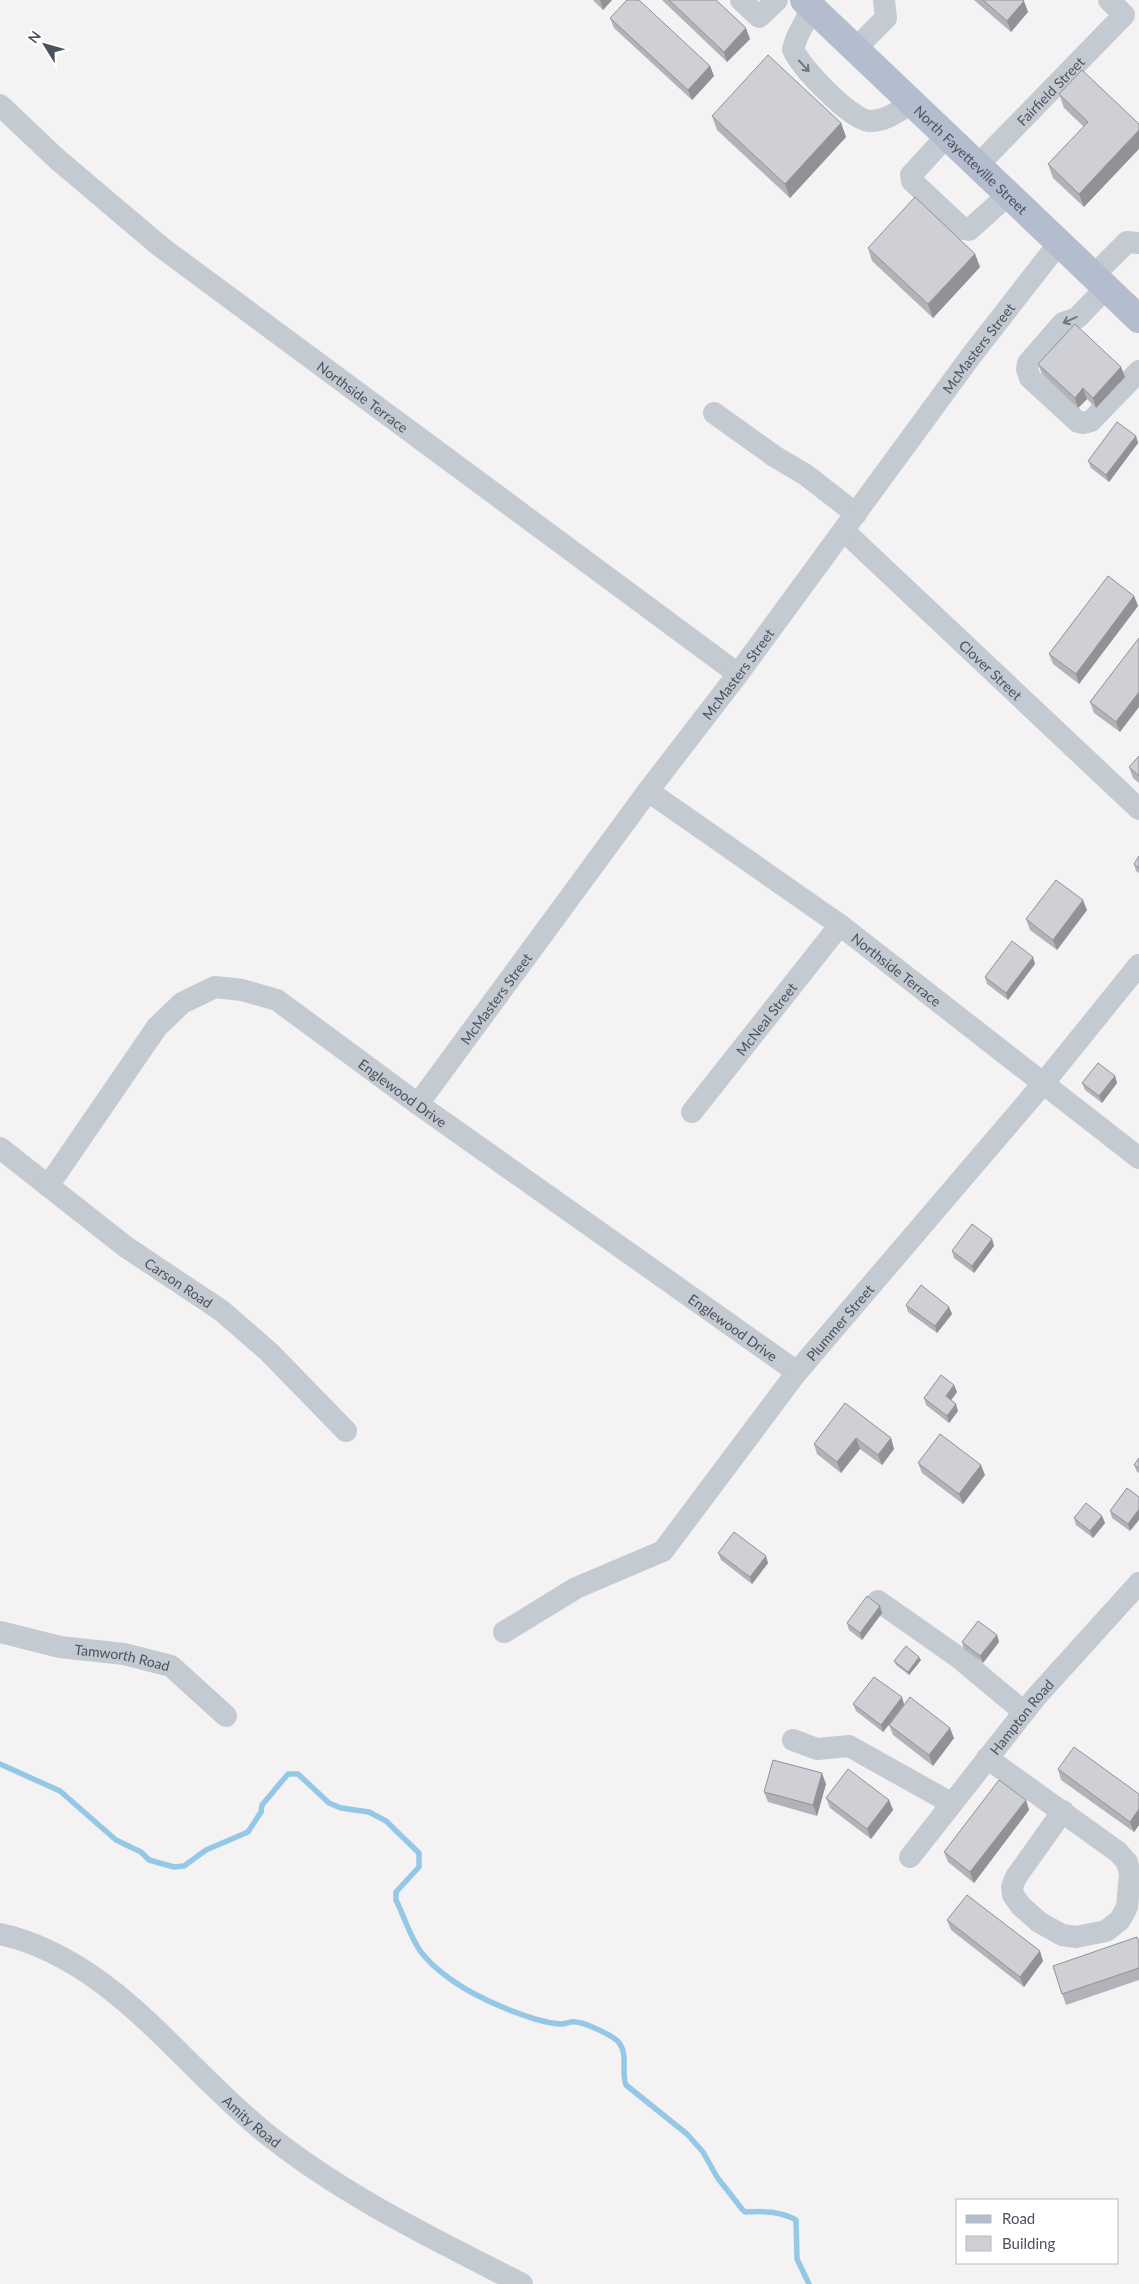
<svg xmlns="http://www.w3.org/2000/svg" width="1139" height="2284" viewBox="0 0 1139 2284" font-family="Lato,sans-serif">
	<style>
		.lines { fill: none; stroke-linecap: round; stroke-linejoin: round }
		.stream { stroke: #95c8e7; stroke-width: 5.5 }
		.minor { stroke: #c4cad2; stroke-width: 22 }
		.major { stroke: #b4bdce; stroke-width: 28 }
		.wall { fill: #b2b3b8 }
		.shaded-wall { fill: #919296 }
		.building { fill: #cfd0d6; stroke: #919296 }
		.oneway { stroke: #6f7681 }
		.labels { text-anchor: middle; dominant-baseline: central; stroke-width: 4.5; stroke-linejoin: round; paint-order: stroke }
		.street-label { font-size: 14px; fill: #4b525e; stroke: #fff }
	</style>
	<rect width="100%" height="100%" fill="#f4f2f2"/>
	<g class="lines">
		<path class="stream" d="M0 1764 60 1791 116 1840 141 1852 149 1860 174 1867 184 1866 206 1850 248 1832 261 1812 262 1805 288 1774H298L329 1803 341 1808 369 1812 386 1821 419 1853V1867L396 1892V1900C404 1916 410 1937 421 1952 446 1984 496 2007 535 2019 542 2021 553 2024 561 2024 566 2024 571 2021 576 2022 586 2023 615 2036 620 2044 628 2056 621 2073 626 2085L687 2134 703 2152 717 2177 742 2209 745 2212C763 2211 780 2211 796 2220L797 2259 809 2284"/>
		<g class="minor">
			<path d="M741 0 759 17 777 0"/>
			<path d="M812 8 797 37 793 49C800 67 850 119 869 121 885 122 898 111 912 103"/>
			<path d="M855 49 886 18 884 0"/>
			<path id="s1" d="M0 105 57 159 161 247 738 674"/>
			<path d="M946 137 911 175 912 181 963 229 969 230 1008 195"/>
			<path id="s2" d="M977 166 1124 15 1109 0"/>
			<path d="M1093 276 1127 242 1139 243"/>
			<path d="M1106 288 1077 318 1063 323 1028 363 1027 369 1030 378 1078 422 1083 423 1091 421 1139 371"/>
			<path d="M714 413 774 456 806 475 856 514"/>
			<path id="s3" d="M844 531 1139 809"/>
			<path id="s4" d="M648 791 840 925 1139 1158"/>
			<path id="s5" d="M418 1104 648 791 738 674 971 356 1059 243"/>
			<path id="s6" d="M692 1112 840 925"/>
			<path id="s7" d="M0 1148 126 1247 222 1311 269 1352 346 1431"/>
			<path id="s8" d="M48 1186 157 1027 182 1003 215 987 242 990 277 1000 418 1104 797 1372"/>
			<path d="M878 1601 958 1657 1024 1712"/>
			<path id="s9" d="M0 1632 60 1647 124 1654 171 1666 226 1716"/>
			<path id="s10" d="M504 1632 576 1588 663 1551 797 1372 1042 1085 1139 965"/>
			<path d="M793 1740 817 1749 849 1746 951 1803"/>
			<path d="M987 1758 1118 1852 1127 1862 1130 1874 1127 1907 1120 1920 1106 1931 1076 1937 1062 1935 1039 1922 1021 1906 1013 1895 1012 1887 1016 1877 1063 1811"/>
			<path id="s11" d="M910 1857 1036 1697 1139 1583"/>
			<path id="s12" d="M0 1934C112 1959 179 2063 263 2131 342 2195 432 2238 522 2284"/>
		</g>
		<path class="major" id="s13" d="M804 0 1139 319"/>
	</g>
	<path class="wall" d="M593 0H612L603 10Z
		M662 0H716L750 39 727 62Z
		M974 0H1023L1028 12 1011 32Z
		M610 18 710 66 714 76 692 100 614 28Z
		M1059 94 1139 124 1084 207 1053 178 1048 164 1084 127 1064 108Z
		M712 116 841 123 846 137 790 198 717 130Z
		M868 248 975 254 980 267 933 318 872 261Z
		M1038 364 1121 367 1125 377 1096 408 1087 399 1078 408 1042 374Z
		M1136 436 1138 443 1109 482 1091 468 1088 461Z
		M1134 596 1138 606 1079 684 1053 664 1049 654Z
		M1139 638 1120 732 1094 713 1090 702Z
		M1139 756V783L1133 778 1129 767Z
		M1139 856V873L1136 871 1134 864Z
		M1087 910 1057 950 1030 930 1026 919Z
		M1035 964 1008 1000 987 984 985 977Z
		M1115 1076 1117 1083 1102 1103 1085 1090 1082 1083Z
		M992 1239 994 1246 974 1273 954 1258 952 1251Z
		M906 1305 949 1307 952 1314 937 1333 908 1312Z
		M954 1385 957 1392 951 1400 958 1411 949 1423 926 1405 924 1398Z
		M845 1403 891 1438 894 1449 882 1465 860 1449 841 1473 817 1454 814 1444Z
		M1139 1458V1473L1137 1472 1134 1465Z
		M918 1463 985 1475 963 1504 922 1473Z
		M1127 1488 1130 1531 1112 1518 1110 1511Z
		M1102 1516 1105 1523 1093 1538 1076 1525 1074 1518Z
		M718 1553 768 1563 752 1584 721 1560Z
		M882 1613 862 1640 849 1630 847 1623Z
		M997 1635 999 1642 983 1663 964 1649 962 1642Z
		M921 1660 909 1675 896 1665 894 1661Z
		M853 1704H904L954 1738 933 1766 893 1735 889 1725 883 1732 856 1711Z
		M1058 1769 1139 1794V1825L1134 1832 1061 1780Z
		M826 1784 817 1816 768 1802 764 1792Z
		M826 1798 889 1800 893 1810 871 1839 830 1808Z
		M1026 1800 1029 1810 974 1883 948 1862 944 1852Z
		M947 1920 1043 1961 1024 1987 951 1930Z
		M1139 1942V1980L1066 2005 1053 1966Z"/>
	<path class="shaded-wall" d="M600 0H612L603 10Z
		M1024 1 1028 12 1011 32 1007 21Z
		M746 28 750 39 727 62 724 52Z
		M710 66 714 76 692 100 688 90Z
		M841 123 846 137 790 198 785 184Z
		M1139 130V149L1084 207 1079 194Z
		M975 254 980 267 933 318 928 304Z
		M1121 367 1125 377 1096 408 1093 398Z
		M1083 388 1087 399 1078 408 1075 398Z
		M1136 436 1138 443 1109 482 1106 475Z
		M1134 596 1138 606 1079 684 1076 674Z
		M1139 692V707L1120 732 1116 722Z
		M1083 900 1087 910 1057 950 1053 940Z
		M1033 957 1035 964 1008 1000 1006 993Z
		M1115 1076 1117 1083 1102 1103 1099 1096Z
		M992 1239 994 1246 974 1273 972 1266Z
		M949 1307 952 1314 937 1333 935 1326Z
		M954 1385 957 1392 949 1403 946 1396Z
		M956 1404 958 1411 949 1423 947 1416Z
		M856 1438 860 1449 841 1473 837 1462Z
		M891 1438 894 1449 882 1465 878 1455Z
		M981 1465 985 1475 963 1504 959 1494Z
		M1139 1509V1520L1130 1531 1128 1524Z
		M1102 1516 1105 1523 1093 1538 1090 1531Z
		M766 1556 768 1563 752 1584 750 1577Z
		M880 1606 882 1613 862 1640 860 1633Z
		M997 1635 999 1642 983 1663 980 1656Z
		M919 1657 921 1660 909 1675 908 1672Z
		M902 1697 904 1704 883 1732 881 1725Z
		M950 1728 954 1738 933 1766 929 1755Z
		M822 1773 826 1784 817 1816 813 1805Z
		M889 1800 893 1810 871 1839 867 1829Z
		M1026 1800 1029 1810 974 1883 970 1872Z
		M1139 1809V1825L1134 1832 1130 1822Z
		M1040 1951 1043 1961 1024 1987 1020 1977Z"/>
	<path class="building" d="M627 0H639L710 66 688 90 610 18Z
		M669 0H716L746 28 724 52Z
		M983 0H1023L1024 1 1007 21Z
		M768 55 841 123 785 184 712 116Z
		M1082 70 1139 124V130L1079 194 1048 164 1088 122 1059 94Z
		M915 197 975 254 928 304 868 248Z
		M1075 324 1121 367 1093 398 1083 388 1075 398 1038 364Z
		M1117 422 1136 436 1106 475 1088 461Z
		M1108 576 1134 596 1076 674 1049 654Z
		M1139 638V692L1116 722 1090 702Z
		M1139 756V776L1129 767Z
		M1139 856V868L1134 864Z
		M1056 880 1083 900 1053 940 1026 919Z
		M1012 941 1033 957 1006 993 985 977Z
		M1098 1063 1115 1076 1099 1096 1082 1083Z
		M972 1224 992 1239 972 1266 952 1251Z
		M921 1285 949 1307 935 1326 906 1305Z
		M941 1375 954 1385 946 1396 956 1404 947 1416 924 1398Z
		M845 1403 891 1438 878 1455 856 1438 837 1462 814 1444Z
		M940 1434 981 1465 959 1494 918 1463Z
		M1139 1458V1468L1134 1465Z
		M1127 1488 1139 1497V1509L1128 1524 1110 1511Z
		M1086 1503 1102 1516 1090 1531 1074 1518Z
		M734 1532 766 1556 750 1577 718 1553Z
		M867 1596 880 1606 860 1633 847 1623Z
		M978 1621 997 1635 980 1656 962 1642Z
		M906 1646 919 1657 908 1672 894 1661Z
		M874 1677 902 1697 881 1725 853 1704Z
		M910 1697 950 1728 929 1755 889 1725Z
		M1074 1747 1139 1794V1809L1130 1822 1058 1769Z
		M773 1760 822 1773 813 1805 764 1792Z
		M848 1769 889 1800 867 1829 826 1798Z
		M999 1780 1026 1800 970 1872 944 1852Z
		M967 1895 1040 1951 1020 1977 947 1920Z
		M1137 1937 1139 1942V1968L1062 1994 1053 1966Z"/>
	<defs><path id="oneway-shaft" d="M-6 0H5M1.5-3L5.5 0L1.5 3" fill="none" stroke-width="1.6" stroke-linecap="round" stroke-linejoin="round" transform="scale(1.25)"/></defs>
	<g class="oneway">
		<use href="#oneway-shaft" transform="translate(804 66) rotate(47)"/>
		<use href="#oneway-shaft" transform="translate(1070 320) rotate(156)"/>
	</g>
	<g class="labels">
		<g class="street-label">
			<text stroke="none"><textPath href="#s2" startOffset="105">Fairfield Street</textPath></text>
			<text stroke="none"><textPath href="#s13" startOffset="231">North Fayetteville Street</textPath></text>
			<text stroke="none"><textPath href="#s5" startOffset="941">McMasters Street</textPath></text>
			<text stroke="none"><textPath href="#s1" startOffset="466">Northside Terrace</textPath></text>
			<text stroke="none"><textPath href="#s3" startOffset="202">Clover Street</textPath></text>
			<text stroke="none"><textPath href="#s5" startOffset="536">McMasters Street</textPath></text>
			<text stroke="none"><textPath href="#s4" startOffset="306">Northside Terrace</textPath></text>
			<text stroke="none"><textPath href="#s5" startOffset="131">McMasters Street</textPath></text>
			<text stroke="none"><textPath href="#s6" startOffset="119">McNeal Street</textPath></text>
			<text stroke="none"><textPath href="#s8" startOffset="484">Englewood Drive</textPath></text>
			<text stroke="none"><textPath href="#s7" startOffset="224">Carson Road</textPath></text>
			<text stroke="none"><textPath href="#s10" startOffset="468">Plummer Street</textPath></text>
			<text stroke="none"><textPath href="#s8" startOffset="889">Englewood Drive</textPath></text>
			<text stroke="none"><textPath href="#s9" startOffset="125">Tamworth Road</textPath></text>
			<text stroke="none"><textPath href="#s11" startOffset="179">Hampton Road</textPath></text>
			<text stroke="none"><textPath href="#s12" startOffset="318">Amity Road</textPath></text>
		</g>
	</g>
	<rect x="956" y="2199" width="162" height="65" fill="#ffffff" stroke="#b7babf"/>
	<rect x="966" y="2215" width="25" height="8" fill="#b4bdce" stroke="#b7babf"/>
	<text x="1002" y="2224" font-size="15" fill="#4b525e">Road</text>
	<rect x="966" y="2236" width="25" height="15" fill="#cfd0d6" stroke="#b7babf"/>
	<text x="1002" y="2249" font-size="15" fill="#4b525e">Building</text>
	<g transform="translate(45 45) rotate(307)" stroke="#ffffff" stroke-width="4" paint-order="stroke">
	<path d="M0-4L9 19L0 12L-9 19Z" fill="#4b525e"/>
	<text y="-8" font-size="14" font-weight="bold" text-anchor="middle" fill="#4b525e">N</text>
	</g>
</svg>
